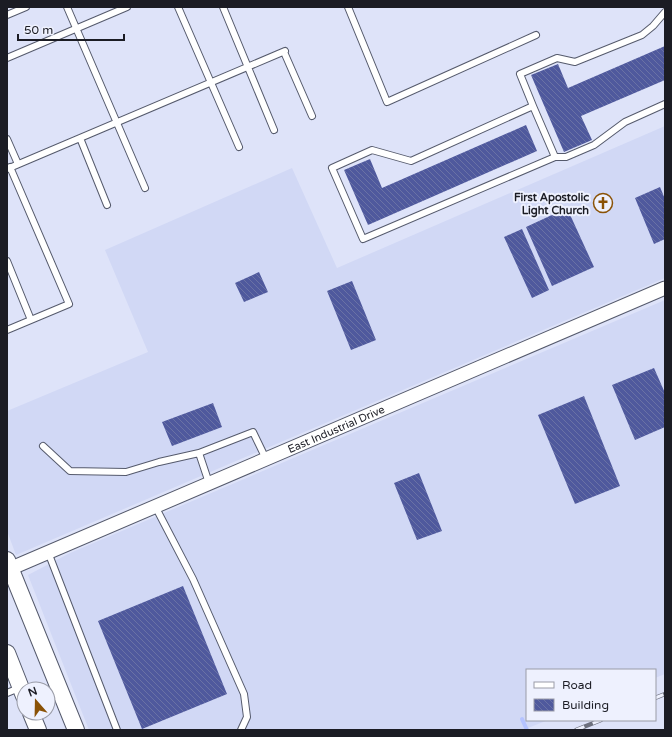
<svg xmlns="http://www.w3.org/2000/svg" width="672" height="737" viewBox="0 0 672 737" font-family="'Varela Round',sans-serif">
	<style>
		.built { fill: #d1d8f5 }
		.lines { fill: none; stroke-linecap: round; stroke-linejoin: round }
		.stream { stroke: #b5c3ff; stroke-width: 4 }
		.building { fill: url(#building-back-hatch) }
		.service-casing { stroke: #555a6c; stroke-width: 8 }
		.minor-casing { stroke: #555a6c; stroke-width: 15 }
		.tertiary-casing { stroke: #555a6c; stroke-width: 18 }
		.service { stroke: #fff; stroke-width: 6 }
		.minor { stroke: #fff; stroke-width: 13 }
		.tertiary { stroke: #fff; stroke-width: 16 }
		.rail-casing { stroke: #6d707e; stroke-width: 4.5 }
		.rail { stroke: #eef1fe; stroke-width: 3; stroke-dasharray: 9; stroke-linecap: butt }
		.labels { text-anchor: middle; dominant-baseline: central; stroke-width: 4; stroke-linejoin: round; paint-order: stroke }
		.poi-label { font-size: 11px; font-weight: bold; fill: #1b1c24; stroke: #eef1fe; text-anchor: end }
		.street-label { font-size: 11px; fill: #1b1c24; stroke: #eef1fe }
	</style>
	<defs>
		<pattern id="building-back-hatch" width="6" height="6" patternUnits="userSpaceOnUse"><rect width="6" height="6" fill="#4f599d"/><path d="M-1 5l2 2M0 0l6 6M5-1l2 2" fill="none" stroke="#6a72a5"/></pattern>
	</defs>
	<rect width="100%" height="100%" fill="#dee3f9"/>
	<path class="built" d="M665 126V278L16 555 7 531V411L148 352 105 250 292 168 337 268Z
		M665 300V674L655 678V670H527V720H548L523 730H89L28 575 70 553Z"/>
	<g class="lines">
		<path class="stream" d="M522 719 527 730"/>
	</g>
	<path class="building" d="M665 46V80L581 116 592 140 564 152 531 75 558 64 568 88Z
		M526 125 537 151 368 225 344 170 370 159 382 188Z
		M660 187 665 199V239L654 244 635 198Z
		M567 208 594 267 552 286 526 227Z
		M522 229 549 290 532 298 504 237Z
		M259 272 268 292 244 302 235 283Z
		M352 281 376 340 351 350 327 291Z
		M654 368 665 393V427L635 440 612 385Z
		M584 396 620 486 575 504 538 415Z
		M213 403 222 427 172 446 162 422Z
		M419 473 442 531 417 540 394 483Z
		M183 586 227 694 142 729 98 621Z"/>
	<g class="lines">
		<g class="service-casing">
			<path id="service" d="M67 7 145 188
				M178 7 239 147
				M223 7 274 130
				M348 7 387 102 536 35
				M665 12 653 26 642 35 575 62 557 58 520 74 533 106 411 161 372 150 332 168 363 239 555 157H566L594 145 625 122 665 104
				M7 15 26 7
				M284 52 312 116
				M7 58 127 7
				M533 106 555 157
				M80 138 107 205
				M7 139 18 164
				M7 169 285 51
				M7 261 31 320
				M7 330 69 304 10 167
				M43 446 70 471 126 472 159 462 199 453
				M209 483 199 453 253 432 266 459
				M155 506 193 579 244 694 247 717 241 730
				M48 552 117 730
				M7 693 19 688"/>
		</g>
		<g class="minor-casing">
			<g id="minor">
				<path id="s1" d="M7 570 665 288"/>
			</g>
		</g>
		<g class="tertiary-casing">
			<path id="tertiary" d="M7 560 76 730
				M7 653 24 696
				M31 713 38 730"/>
		</g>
		<use href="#service" class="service"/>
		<use href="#minor" class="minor"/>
		<use href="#tertiary" class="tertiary"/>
		<g class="rail-casing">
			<path id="rail" d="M655 698 665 694
				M576 730 601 720"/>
		</g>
		<use href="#rail" class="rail"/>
	</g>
	<defs>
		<g id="church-ring" transform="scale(1)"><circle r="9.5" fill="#eef1fe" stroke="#8a5206" stroke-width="1.5"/><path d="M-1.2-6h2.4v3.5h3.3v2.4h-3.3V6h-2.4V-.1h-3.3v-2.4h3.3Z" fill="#8a5206"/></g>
	</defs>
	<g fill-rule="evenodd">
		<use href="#church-ring" x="603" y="203"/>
	</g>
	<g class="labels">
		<g class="poi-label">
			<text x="589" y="197">First Apostolic<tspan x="589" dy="13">Light Church</tspan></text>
		</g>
		<g class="street-label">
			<text stroke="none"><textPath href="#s1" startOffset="358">East Industrial Drive</textPath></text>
		</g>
	</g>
	<rect width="672" height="737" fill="none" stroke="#1b1c24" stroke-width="16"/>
	<rect x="526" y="669" width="130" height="52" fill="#eef1fe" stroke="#9a9ca7"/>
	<rect x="534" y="682" width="20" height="6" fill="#ffffff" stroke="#9a9ca7"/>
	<text x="562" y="689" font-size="12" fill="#1b1c24">Road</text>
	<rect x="534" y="699" width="20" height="12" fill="url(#building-back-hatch)" stroke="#9a9ca7"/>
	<text x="562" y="709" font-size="12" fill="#1b1c24">Building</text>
	<g transform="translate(36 701) rotate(340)"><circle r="19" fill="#eef1fe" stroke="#9a9ca7"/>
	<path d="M0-3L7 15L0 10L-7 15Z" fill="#8a5206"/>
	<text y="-6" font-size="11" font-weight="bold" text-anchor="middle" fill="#1b1c24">N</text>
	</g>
	<path d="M18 34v6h106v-6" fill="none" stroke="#1b1c24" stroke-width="2"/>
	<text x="24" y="34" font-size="12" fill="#1b1c24" stroke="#eef1fe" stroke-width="3" paint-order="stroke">50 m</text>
</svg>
